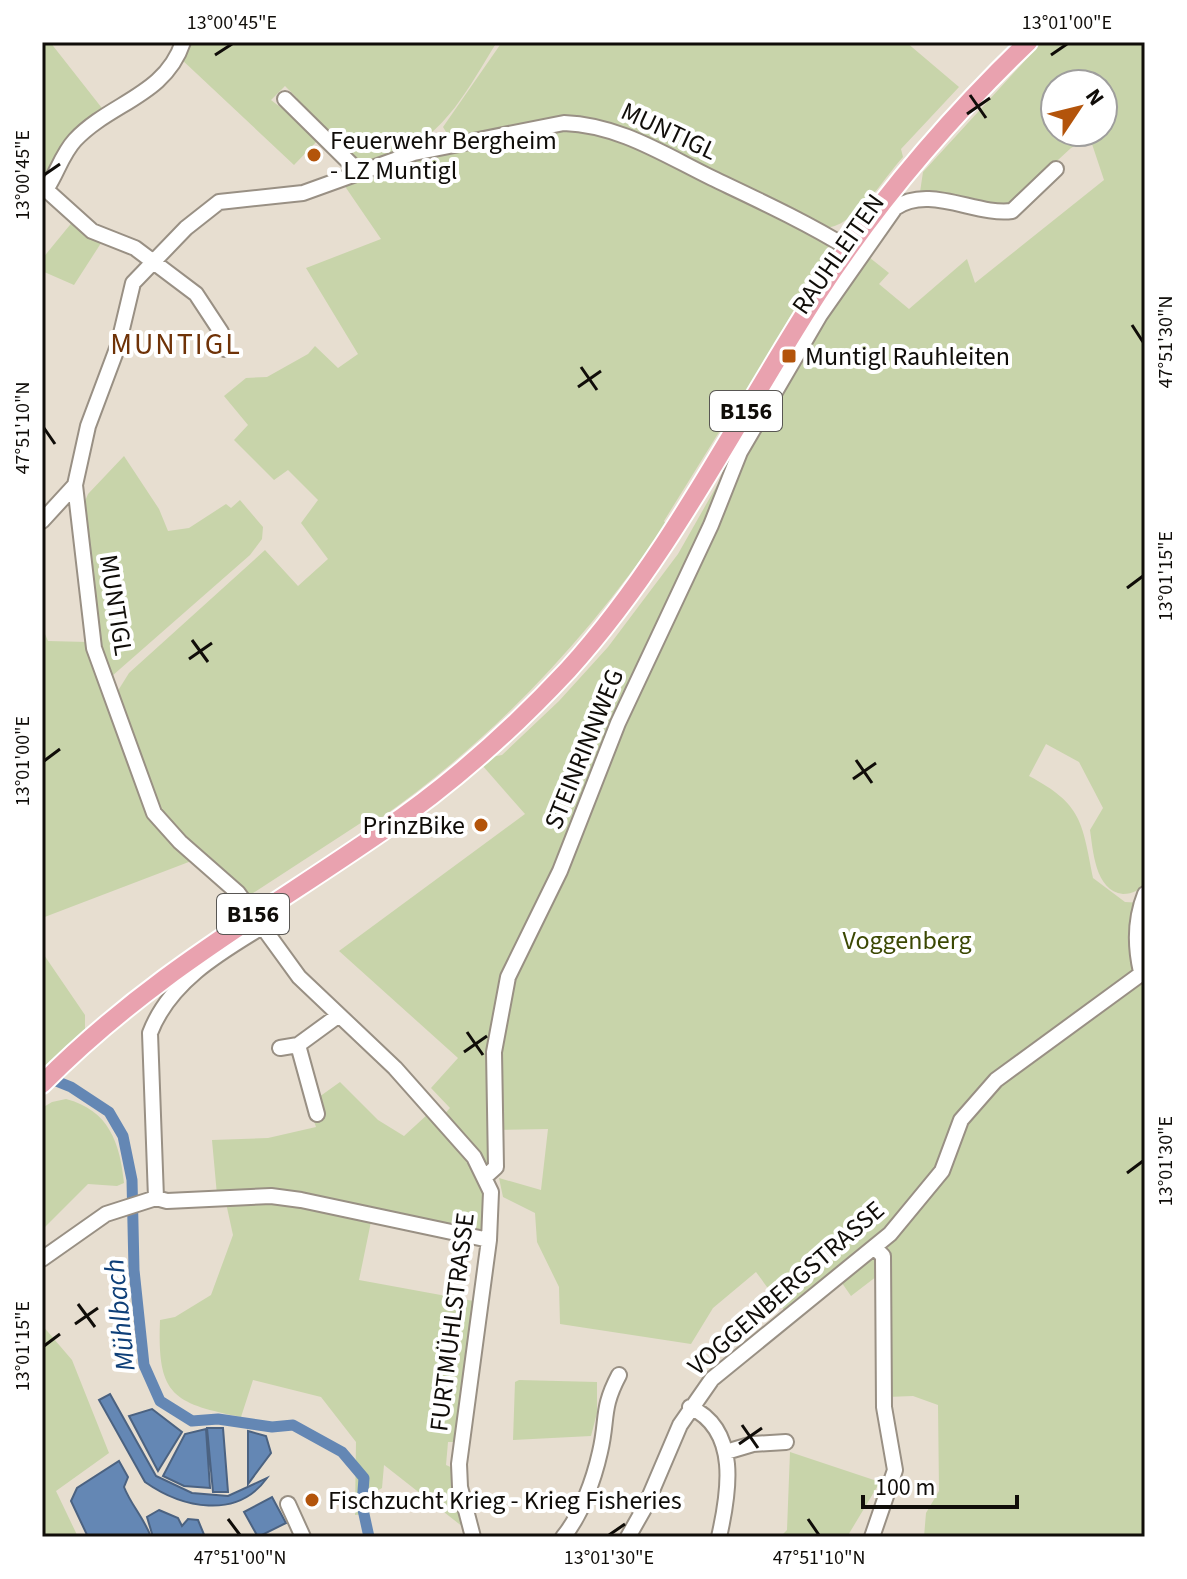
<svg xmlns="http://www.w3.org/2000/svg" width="1187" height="1579" viewBox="0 0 1187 1579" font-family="'Source Sans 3',sans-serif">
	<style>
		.green { fill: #c8d4aa; fill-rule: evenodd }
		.water { fill: #6487b4; stroke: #4b6281; stroke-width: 2 }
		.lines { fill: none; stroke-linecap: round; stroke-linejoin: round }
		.canal { stroke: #6487b4; stroke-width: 11 }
		.minor-casing { stroke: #999084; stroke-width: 18 }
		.major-casing { stroke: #fff; stroke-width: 22 }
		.minor { stroke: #fff; stroke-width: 14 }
		.major { stroke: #e9a2af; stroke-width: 18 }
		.ticks { fill: none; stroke: #100d09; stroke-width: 3 }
		.poi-dot { fill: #b3540b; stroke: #fff; stroke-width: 3 }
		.labels { text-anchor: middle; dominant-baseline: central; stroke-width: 8; stroke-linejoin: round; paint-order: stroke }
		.shield { fill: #fff; stroke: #585653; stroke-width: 2 }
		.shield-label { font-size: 24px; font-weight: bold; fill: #100d09 }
		.street-label { font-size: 26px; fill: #100d09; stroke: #fff }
		.poi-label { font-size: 26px; fill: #100d09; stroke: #fff; text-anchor: start }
		.park-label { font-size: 26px; fill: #3b4803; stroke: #fff }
		.water-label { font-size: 28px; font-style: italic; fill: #0e3f78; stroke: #fff }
		.quarter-label { font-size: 30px; letter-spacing: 2px; fill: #6f3207; stroke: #fff }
		.neatline { fill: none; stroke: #100d09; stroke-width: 3 }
		.ticks-label { font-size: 20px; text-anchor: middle; fill: #100d09 }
	</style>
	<rect width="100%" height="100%" fill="#e7ded0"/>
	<path class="green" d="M42 42H50L105 112 50 179 42 180Z
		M187 42H497C469 86 446 136 394 155 381 159 371 164 358 162L297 103V98L285 86 271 100 320 138 294 165 180 58Z
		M502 42H906L959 87 901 149 903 157C882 180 854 230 821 228L589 122 454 145 443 127Z
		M1037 42H1145V882C1140 890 1133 894 1123 894 1095 891 1093 850 1090 830L1103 808 1079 762 1046 744 1029 776C1082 804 1082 822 1093 878L1125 902 1143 903 1145 1537H924L926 1513 939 1491 938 1405 913 1396 887 1397 881 1273 851 1296 835 1273 784 1310 756 1272 713 1308 691 1344 560 1324 559 1287 537 1242 535 1213 503 1197 499 1178 541 1190 548 1129 491 1130V1162L476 1168 483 1185 487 1235 373 1212 359 1280 479 1302 457 1442H448L446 1465 455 1469 463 1527 384 1465 382 1488 375 1492V1507L368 1514 355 1515 356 1442 321 1397 253 1380 241 1417C172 1403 157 1395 160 1320L175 1317 211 1295 233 1235 226 1203 217 1195 212 1140 268 1138 316 1127 314 1121 323 1116 319 1097 340 1082 378 1120 404 1136 428 1114 437 1122 450 1108 431 1088 458 1058 339 951 525 814 482 765 491 757 502 755 559 701 608 647 678 554 733 457 865 254 889 273 879 284 909 309 967 259 975 283 1104 180 1090 138 1071 148 1006 208 973 198H931L920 192 923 172 1033 52 1031 48ZM1055 84H1103V132H1055Z
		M593 127 830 240 825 256 732 417 729 416 664 521 666 524C586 640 494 739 378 820L373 815 250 895 180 836 156 804 117 703 119 689 129 673 265 550 298 586 328 559 301 523 318 500 288 470 274 480 234 440 248 425 224 396 246 378 267 377 308 354 315 346 338 368 358 354 306 268 381 239 342 182C410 152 519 132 593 127Z
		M74 220 103 240 74 285 42 271V259Z
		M124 456 159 509 168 531 189 528 226 504 231 508 240 500 263 527 262 539 250 555 112 676 98 646 83 506 88 494Z
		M42 627 48 641 88 642 140 790 194 860 42 918Z
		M42 952 85 1015V1029L42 1069Z
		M66 1099C109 1110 120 1143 124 1183L117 1186 88 1184 42 1230V1108L52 1102Z
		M42 1325 72 1360 109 1453 56 1491 78 1537H42Z
		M519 1380 597 1382V1413L591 1436 513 1440 515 1382Z
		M790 1452 880 1482 847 1537H780L787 1530Z"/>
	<path class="water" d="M110 1394 156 1476 192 1493 228 1496 267 1478C237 1520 182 1508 145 1482L99 1400Z
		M152 1409 182 1432 158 1471 129 1416Z
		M223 1428 228 1492H213L207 1428Z
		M206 1429 210 1488 184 1486 163 1476 185 1434Z
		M248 1431 266 1436 271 1453 248 1484Z
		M119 1461 128 1477 124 1487C131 1505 144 1518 151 1537H88L71 1501 77 1488Z
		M272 1497 286 1523 258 1537 244 1512Z
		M159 1510 178 1518 182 1526 188 1519 198 1520 205 1537H153L147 1517Z"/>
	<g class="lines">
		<path class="canal" d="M46 1077 71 1087 109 1112 123 1136 132 1180 134 1270 144 1365 160 1401 192 1421 218 1419 272 1427 293 1425 342 1452 364 1478 362 1505 369 1537"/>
		<g class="minor-casing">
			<path id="minor" d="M285 99 358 171
				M42 186 92 231 135 248 196 294 221 332 225 349
				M47 188C57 173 62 154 75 140 111 102 165 96 183 42
				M42 521 75 485
				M262 927C217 954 169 983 150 1033L156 1198 167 1201 271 1196 301 1200 489 1240
				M1141 972C1135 946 1135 919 1145 894
				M280 1048 298 1045
				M317 1114 298 1045 339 1015
				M486 1176 496 1167 494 1052 508 977 560 871 618 723 711 525 740 452 820 315 895 208C929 184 976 216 1012 211L1056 169
				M42 1259 106 1214 156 1198
				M690 1407C740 1430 729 1493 719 1537
				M726 1452 753 1444 786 1442
				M288 1504 303 1537
				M473 1537 460 1487 459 1464 489 1240 491 1192 474 1157 395 1068 299 977 238 893 180 842 154 813 94 648 75 485 88 426 118 346 133 283 186 228 219 202 303 193 414 153 564 123C619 125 663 154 712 178 758 200 804 221 848 248
				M563 1537C581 1516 594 1479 600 1452 608 1418 601 1409 619 1375
				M628 1537 645 1507 680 1425 712 1379 890 1234 942 1171 961 1120 996 1080 1145 971
				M872 1537 895 1470 884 1407 883 1256 875 1248"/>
		</g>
		<g class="major-casing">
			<path id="major" d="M42 1084C148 977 259 916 381 832 449 786 512 730 568 670 670 557 736 420 818 293 878 201 949 118 1028 42"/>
		</g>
		<use href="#minor" class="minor"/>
		<use href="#major" class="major"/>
	</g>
	<path class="ticks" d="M215 55 232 44M1051 55 1067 44M970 95 986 118M967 114 990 98M44 175 60 164M1132 325 1143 342M581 367 597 390M578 387 601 371M44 428 55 444M1127 588 1143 576M192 640 208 662M189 659 212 643M856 760 872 783M44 761 60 749M853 779 876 763M467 1032 483 1055M464 1052 487 1036M1127 1173 1143 1161M78 1304 95 1327M75 1324 98 1308M44 1346 60 1334M742 1425 758 1448M739 1444 762 1428M228 1519 240 1535M808 1519 819 1535M609 1535 625 1524"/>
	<g class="poi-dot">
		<circle cx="314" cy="155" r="8"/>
		<rect x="781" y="348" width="16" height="16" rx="4"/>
		<circle cx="481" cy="825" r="8"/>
		<circle cx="312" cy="1500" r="8"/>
	</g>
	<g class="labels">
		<g class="shield">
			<rect x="710" y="391" width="72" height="40" rx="6"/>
			<rect x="217" y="894" width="72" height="40" rx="6"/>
		</g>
		<g class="shield-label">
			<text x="746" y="411">B156</text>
			<text x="253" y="914">B156</text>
		</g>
		<g class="street-label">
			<text transform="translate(669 131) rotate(25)">MUNTIGL</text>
			<text transform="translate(838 254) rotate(-55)">RAUHLEITEN</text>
			<text transform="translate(116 605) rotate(81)">MUNTIGL</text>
			<text transform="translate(584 749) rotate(-68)">STEINRINNWEG</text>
			<text transform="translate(786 1288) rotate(-41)">VOGGENBERGSTRASSE</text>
			<text transform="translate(452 1322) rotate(-83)">FURTMÜHLSTRASSE</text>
		</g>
		<g class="poi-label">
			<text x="330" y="140">Feuerwehr Bergheim<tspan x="330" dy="30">- LZ Muntigl</tspan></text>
			<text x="805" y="356">Muntigl Rauhleiten</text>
			<text x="465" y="825" text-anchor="end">PrinzBike</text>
			<text x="328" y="1500">Fischzucht Krieg - Krieg Fisheries</text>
		</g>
		<g class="park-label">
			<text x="907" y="940">Voggenberg</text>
		</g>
		<g class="water-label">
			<text transform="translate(120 1315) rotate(-96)">Mühlbach</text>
		</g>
		<g class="quarter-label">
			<text x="176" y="344">MUNTIGL</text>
		</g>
	</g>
	<rect width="1187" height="1579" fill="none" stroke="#ffffff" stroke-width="88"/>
	<g transform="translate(1079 108) rotate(55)"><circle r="38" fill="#ffffff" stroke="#9f9e9d" stroke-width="2"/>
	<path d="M0-6L14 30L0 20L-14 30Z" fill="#b3540b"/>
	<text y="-12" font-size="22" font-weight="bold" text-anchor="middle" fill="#100d09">N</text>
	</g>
	<path d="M863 1495v12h154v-12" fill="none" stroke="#100d09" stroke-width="4"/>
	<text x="875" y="1495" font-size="24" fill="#100d09" stroke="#ffffff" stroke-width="6" paint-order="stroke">100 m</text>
	<rect x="44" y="44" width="1099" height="1491" class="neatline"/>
	<g class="ticks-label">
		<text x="232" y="29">13°00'45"E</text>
		<text x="1067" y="29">13°01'00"E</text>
		<text transform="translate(22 175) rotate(-90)" y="7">13°00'45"E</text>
		<text transform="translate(1165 342) rotate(-90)" y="7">47°51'30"N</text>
		<text transform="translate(22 428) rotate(-90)" y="7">47°51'10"N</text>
		<text transform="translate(1165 576) rotate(-90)" y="7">13°01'15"E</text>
		<text transform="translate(22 761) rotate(-90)" y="7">13°01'00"E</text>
		<text transform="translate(1165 1161) rotate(-90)" y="7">13°01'30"E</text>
		<text transform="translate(22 1346) rotate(-90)" y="7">13°01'15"E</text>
		<text x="240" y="1564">47°51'00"N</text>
		<text x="609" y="1564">13°01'30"E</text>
		<text x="819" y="1564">47°51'10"N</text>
	</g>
</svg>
